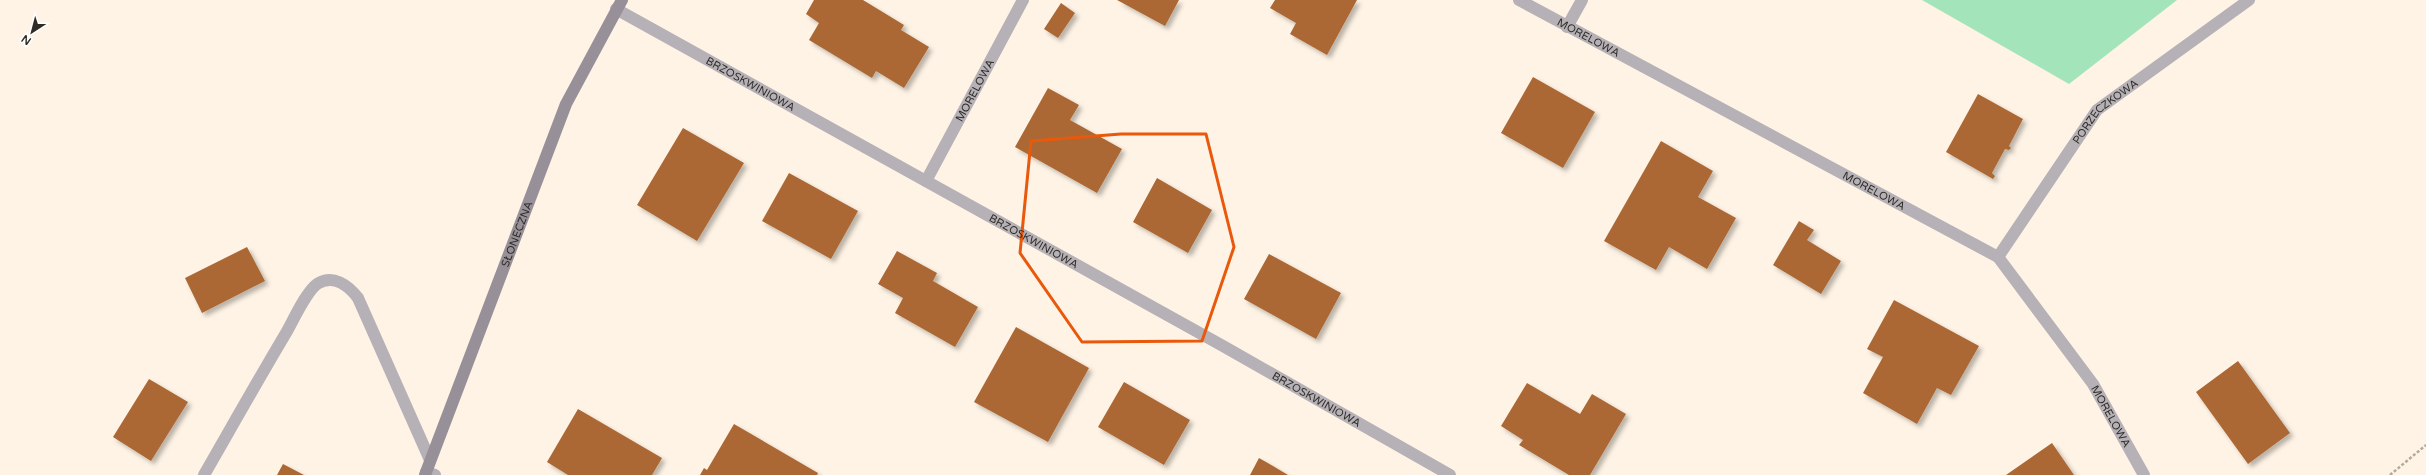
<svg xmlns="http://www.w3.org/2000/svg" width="2426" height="475" viewBox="0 0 2426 475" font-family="'Varela Round',sans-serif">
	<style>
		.green { fill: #a3e4ba }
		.building { fill: #ab6834; filter: url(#shadow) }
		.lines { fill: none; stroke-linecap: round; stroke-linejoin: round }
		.path { stroke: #b2aa9f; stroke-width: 2.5; stroke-dasharray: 3 2; stroke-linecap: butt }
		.street { stroke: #b6b1b6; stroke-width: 12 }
		.secondary { stroke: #979098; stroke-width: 12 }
		.marked { fill: none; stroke: #e8590c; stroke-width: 3; stroke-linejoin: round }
		.labels { text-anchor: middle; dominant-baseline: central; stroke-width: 3; stroke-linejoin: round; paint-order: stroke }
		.street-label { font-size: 11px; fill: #2f2c26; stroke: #fff }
	</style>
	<defs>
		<filter id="shadow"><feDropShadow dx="3.5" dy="3.5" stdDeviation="2" flood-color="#0004"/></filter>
	</defs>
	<rect width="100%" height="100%" fill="#fef3e5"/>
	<path class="green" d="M1922 0H2177L2069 84Z"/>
	<path class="building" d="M814 0H863L904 25 901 30 929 47 904 88 876 71 872 78 809 40 819 23 806 14Z
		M1117 0H1179L1165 26Z
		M1275 0H1357L1327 55 1290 34 1296 23 1270 8Z
		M1061 3 1075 13 1058 38 1044 29Z
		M1533 77 1595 112 1563 168 1501 133Z
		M1048 88 1079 105 1070 120 1122 149 1097 193 1015 147Z
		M1978 94 2023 119 2009 146 2011 148 2009 150 2005 149 1992 173 1995 176 1993 179 1946 152Z
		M683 128 744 163 697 241 637 205Z
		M1661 141 1713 171 1698 197 1736 218 1707 269 1669 247 1656 270 1604 241Z
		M789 173 858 211 831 259 762 221Z
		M1157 178 1212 210 1188 253 1133 222Z
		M1799 221 1814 230 1807 240 1841 261 1821 294 1773 265Z
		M247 247 265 281 202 313 185 278Z
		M897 251 937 273 933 281 978 307 955 347 895 313 903 298 878 284Z
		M1269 254 1341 293 1316 339 1244 299Z
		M1894 300 1979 346 1951 395 1937 388 1917 424 1863 393 1883 357 1867 349Z
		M1016 327 1089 368 1048 442 974 402Z
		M2238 361 2290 433 2248 464 2196 392Z
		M149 379 188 402 151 461 113 437Z
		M1124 382 1190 420 1164 465 1098 427Z
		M1527 383 1580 414 1592 394 1626 414 1590 475H1569L1519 445 1523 440 1501 426Z
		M578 409 662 458 652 475H568L547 462Z
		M734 424 818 473 817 475H700L704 468 707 470Z
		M2052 443 2074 475H2006Z
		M1259 458 1273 466 1288 475H1250Z
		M283 464 304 475H277Z"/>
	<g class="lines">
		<path class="path" d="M2390 475 2426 445"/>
		<g class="street">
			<path id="s1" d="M1519 0 1998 257 2093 384 2144 475"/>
			<path id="s2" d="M616 9 1223 346 1450 475"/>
			<path d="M1567 27 1582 0"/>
			<path id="s3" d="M926 181 1023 0"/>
			<path id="s4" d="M1998 257 2097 110 2249 0"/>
			<path d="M426 472 435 475"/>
			<path d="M204 475C231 428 258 380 286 333 293 321 306 292 317 284 333 274 348 285 358 298L430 460"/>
		</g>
		<path class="secondary" id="s5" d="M425 475 566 104 622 0"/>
	</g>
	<path class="marked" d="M1121 134H1206L1234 247 1202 341 1082 342 1020 253 1031 141Z"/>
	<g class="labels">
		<g class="street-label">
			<text stroke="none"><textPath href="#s1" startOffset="79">MORELOWA</textPath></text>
			<text stroke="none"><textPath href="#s2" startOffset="154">BRZOSKWINIOWA</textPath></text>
			<text stroke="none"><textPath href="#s3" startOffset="103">MORELOWA</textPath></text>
			<text stroke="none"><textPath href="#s4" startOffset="182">PORZECZKOWA</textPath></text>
			<text stroke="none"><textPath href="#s1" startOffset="403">MORELOWA</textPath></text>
			<text stroke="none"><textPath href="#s5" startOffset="258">SŁONECZNA</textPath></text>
			<text stroke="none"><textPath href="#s2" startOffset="478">BRZOSKWINIOWA</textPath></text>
			<text stroke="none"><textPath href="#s2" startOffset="802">BRZOSKWINIOWA</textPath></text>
			<text stroke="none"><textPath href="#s1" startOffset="739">MORELOWA</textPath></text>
		</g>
	</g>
	<g transform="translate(32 32) rotate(216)" stroke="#ffffff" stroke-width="3" paint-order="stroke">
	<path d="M0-3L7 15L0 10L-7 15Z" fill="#2f2c26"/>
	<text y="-6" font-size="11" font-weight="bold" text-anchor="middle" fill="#2f2c26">N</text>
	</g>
</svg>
